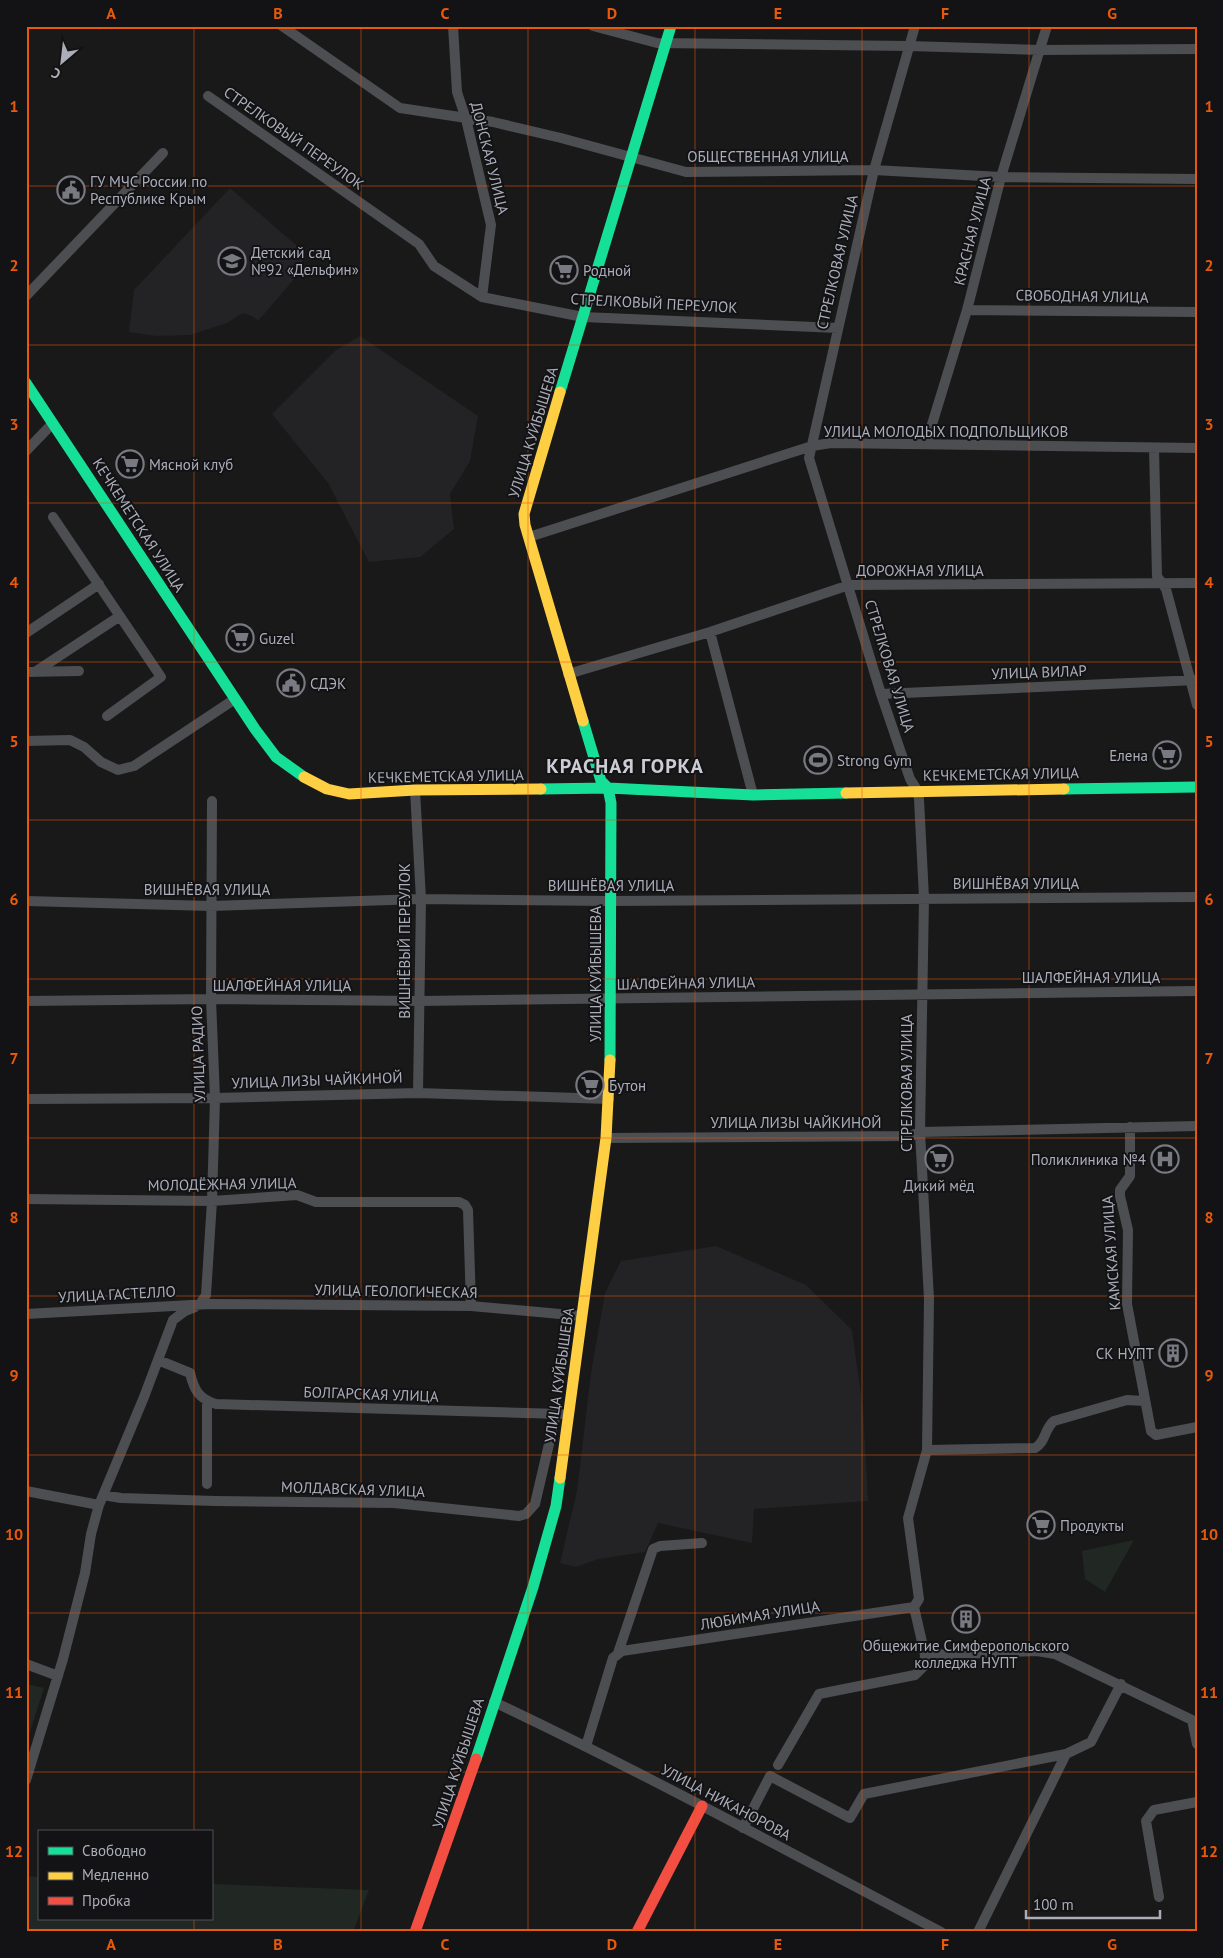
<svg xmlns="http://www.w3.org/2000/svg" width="1223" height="1958" viewBox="0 0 1223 1958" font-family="'PT Sans',sans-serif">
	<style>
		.built { fill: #232325 }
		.green { fill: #212823 }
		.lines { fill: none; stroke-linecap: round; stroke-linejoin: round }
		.street { stroke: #4d4e52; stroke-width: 10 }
		.fast { stroke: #16e098; stroke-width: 11 }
		.slow { stroke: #ffcf43; stroke-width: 11 }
		.jam { stroke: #f24e42; stroke-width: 11 }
		.grid { fill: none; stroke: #e8590c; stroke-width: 1; stroke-opacity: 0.55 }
		.labels { text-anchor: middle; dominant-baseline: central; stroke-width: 4; stroke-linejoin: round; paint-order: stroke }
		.street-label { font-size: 15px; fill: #abadb9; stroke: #131315 }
		.poi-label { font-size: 15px; fill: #abadb9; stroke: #131315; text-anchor: start }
		.district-label { font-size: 20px; font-weight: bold; letter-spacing: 1px; fill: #ccccd5; stroke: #131315 }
		.neatline { fill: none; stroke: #e8590c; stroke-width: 2 }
		.grid-label { font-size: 16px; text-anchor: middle; font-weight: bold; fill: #e8590c }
	</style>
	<rect width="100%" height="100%" fill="#191919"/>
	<path class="built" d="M230 188 304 252 301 271 258 321 254 317 243 313 227 323 190 335 156 336 129 332 134 290Z
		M360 336 478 416 470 461 450 494 454 529 420 557 369 562 328 483 272 414 335 351Z
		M716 1246 806 1285 852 1330 863 1409 868 1501 754 1509 752 1543 658 1523 645 1552 598 1559 576 1567 560 1563 577 1491 591 1373 605 1293 621 1261Z"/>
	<path class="green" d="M1134 1540 1105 1592 1085 1579 1082 1551Z
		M26 1684 44 1688 26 1744Z
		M26 1876 39 1877V1919H211V1884L369 1890 353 1932H26Z"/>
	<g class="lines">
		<path class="street" d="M282 26 400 108 493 122 561 138 686 172 874 170 1001 177 1197 179
			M453 26 457 92 466 119 491 225 482 297
			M593 26 657 43 909 46 1040 50 1197 49
			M208 96 419 244 434 266 482 297 583 317 838 328
			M26 296 163 153
			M967 310 1197 312
			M926 444 967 310 1001 177 1047 26
			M1154 448 1157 576 1166 589 1197 705
			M26 451 53 423
			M53 517 161 677 107 716
			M529 537 812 446 831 443 1197 448
			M710 632 753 795
			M26 633 99 584
			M26 672 79 671
			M35 672 120 616
			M568 674 710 632 849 585 1197 583
			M881 694 1197 680
			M26 741 70 740 84 747 101 762 118 770 134 766 235 699
			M415 790 421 899 418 1093
			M26 901 211 906 421 899 610 901 1197 897
			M26 1001 211 999 420 1001 1197 991
			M26 1099 215 1098 418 1093 609 1099
			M1130 1127V1176L1120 1190V1196L1128 1230 1127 1304 1151 1431 1156 1435 1197 1427
			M606 1138 910 1136 920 1132 1197 1126
			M26 1199 212 1201 297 1195 316 1202H459L465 1205 468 1210 471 1306
			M200 1304 206 1295 212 1201 215 1098 211 999 212 801
			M26 1314 210 1304 471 1306 582 1316
			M158 1360 190 1373C194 1390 199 1399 216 1404L561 1414
			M927 1450 1035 1448C1046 1442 1044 1429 1054 1421L1127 1400 1144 1401
			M207 1484V1402
			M26 1491 99 1505
			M103 1495 121 1498 215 1501 394 1503 519 1516 526 1514 535 1504 556 1414
			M618 1653 653 1549 660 1546 702 1543
			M925 1655 1037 1651 1055 1654 1192 1720 1197 1744
			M26 1664 58 1676
			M494 1702C646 1774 793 1854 941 1932
			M586 1746 613 1658 622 1651 914 1607
			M778 1765 819 1694 915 1675 924 1666 925 1655 914 1607 919 1599 908 1518 927 1450 929 1299 920 1132 924 898 919 799 917 790 910 779 881 694 809 458 874 170 915 26
			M26 1780 63 1659 85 1573 91 1534 99 1505 144 1397 173 1320 185 1311 195 1307
			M743 1828 770 1776 850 1818 864 1794 1066 1754
			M1159 1897 1146 1821 1154 1810 1197 1802
			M978 1932 1066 1754 1091 1742 1121 1684"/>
		<path class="fast" d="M26 383 255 729 276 757 304 777
			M560 392 671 26
			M583 721 601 781 608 788 611 803 610 1060
			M541 789 608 788 753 795 846 793
			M1064 789 1197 787
			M476 1759 533 1587 556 1506 560 1478"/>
		<path class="slow" d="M560 392 524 514 525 525 583 721
			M304 777 327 789 349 794 415 790 541 789
			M846 793 1064 789
			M560 1478 606 1138 610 1060"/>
		<path class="jam" d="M415 1932 476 1759
			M637 1932 702 1806"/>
	</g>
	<path class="grid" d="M194 26V1832M361 26V1932M528 26V1932M695 26V1932M862 26V1932M1029 26V1932M26 186H1197M26 345H1197M26 503H1197M26 662H1197M26 820H1197M26 979H1197M26 1138H1197M26 1296H1197M26 1455H1197M26 1613H1197M26 1772H1197M194 1919V1932"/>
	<defs>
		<g id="civic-ring" transform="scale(1.4375)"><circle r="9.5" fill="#131315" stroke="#787981" stroke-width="1.5"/><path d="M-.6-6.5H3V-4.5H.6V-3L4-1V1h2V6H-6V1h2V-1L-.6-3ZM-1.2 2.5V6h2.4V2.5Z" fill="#787981"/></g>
		<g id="school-ring" transform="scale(1.4375)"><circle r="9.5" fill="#131315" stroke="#787981" stroke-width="1.5"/><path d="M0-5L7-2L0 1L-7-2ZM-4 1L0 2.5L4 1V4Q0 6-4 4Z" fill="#787981"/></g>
		<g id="supermarket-ring" transform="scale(1.4375)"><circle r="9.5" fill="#131315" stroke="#787981" stroke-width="1.5"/><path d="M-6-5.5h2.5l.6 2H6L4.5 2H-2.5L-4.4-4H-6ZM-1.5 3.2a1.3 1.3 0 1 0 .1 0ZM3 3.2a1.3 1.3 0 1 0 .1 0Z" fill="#787981"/></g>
		<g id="stadium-ring" transform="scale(1.4375)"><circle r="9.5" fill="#131315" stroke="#787981" stroke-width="1.5"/><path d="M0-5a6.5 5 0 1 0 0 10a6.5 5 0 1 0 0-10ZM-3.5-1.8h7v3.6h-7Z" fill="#787981"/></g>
		<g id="hospital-ring" transform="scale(1.4375)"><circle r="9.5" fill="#131315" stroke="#787981" stroke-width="1.5"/><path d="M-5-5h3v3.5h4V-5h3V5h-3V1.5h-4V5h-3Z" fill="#787981"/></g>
		<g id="building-ring" transform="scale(1.4375)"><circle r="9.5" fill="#131315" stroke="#787981" stroke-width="1.5"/><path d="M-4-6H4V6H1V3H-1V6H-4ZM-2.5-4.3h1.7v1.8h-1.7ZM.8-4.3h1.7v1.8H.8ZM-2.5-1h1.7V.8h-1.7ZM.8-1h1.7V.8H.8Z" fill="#787981"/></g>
	</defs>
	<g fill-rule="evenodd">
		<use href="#civic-ring" x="71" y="190"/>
		<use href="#school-ring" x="232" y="261"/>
		<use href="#supermarket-ring" x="564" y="270"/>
		<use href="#supermarket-ring" x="130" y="464"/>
		<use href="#supermarket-ring" x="240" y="638"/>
		<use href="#civic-ring" x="291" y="683"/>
		<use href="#supermarket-ring" x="1167" y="755"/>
		<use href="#stadium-ring" x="818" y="760"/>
		<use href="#supermarket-ring" x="590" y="1085"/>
		<use href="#supermarket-ring" x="939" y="1159"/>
		<use href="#hospital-ring" x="1165" y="1159"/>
		<use href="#building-ring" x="1173" y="1353"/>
		<use href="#supermarket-ring" x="1041" y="1525"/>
		<use href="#building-ring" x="966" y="1619"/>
	</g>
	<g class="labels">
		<g class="street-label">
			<text transform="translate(294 138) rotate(35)">СТРЕЛКОВЫЙ ПЕРЕУЛОК</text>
			<text x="768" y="156">ОБЩЕСТВЕННАЯ УЛИЦА</text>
			<text transform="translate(490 158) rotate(76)">ДОНСКАЯ УЛИЦА</text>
			<text transform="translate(972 231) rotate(-76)">КРАСНАЯ УЛИЦА</text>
			<text transform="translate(837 262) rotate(-77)">СТРЕЛКОВАЯ УЛИЦА</text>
			<text transform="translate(1082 296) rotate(1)">СВОБОДНАЯ УЛИЦА</text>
			<text transform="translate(654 303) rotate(3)">СТРЕЛКОВЫЙ ПЕРЕУЛОК</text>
			<text x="946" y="431">УЛИЦА МОЛОДЫХ ПОДПОЛЬЩИКОВ</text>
			<text transform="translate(533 432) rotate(-73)">УЛИЦА КУЙБЫШЕВА</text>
			<text transform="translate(139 525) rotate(57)">КЕЧКЕМЕТСКАЯ УЛИЦА</text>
			<text x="920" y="570">ДОРОЖНАЯ УЛИЦА</text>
			<text transform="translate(890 666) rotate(73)">СТРЕЛКОВАЯ УЛИЦА</text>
			<text transform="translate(1039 672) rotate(-2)">УЛИЦА ВИЛАР</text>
			<text transform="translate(1001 774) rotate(-1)">КЕЧКЕМЕТСКАЯ УЛИЦА</text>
			<text transform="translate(446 776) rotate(-1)">КЕЧКЕМЕТСКАЯ УЛИЦА</text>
			<text x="1016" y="883">ВИШНЁВАЯ УЛИЦА</text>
			<text x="611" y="885">ВИШНЁВАЯ УЛИЦА</text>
			<text x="207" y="889">ВИШНЁВАЯ УЛИЦА</text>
			<text transform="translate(404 941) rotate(-90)">ВИШНЁВЫЙ ПЕРЕУЛОК</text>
			<text transform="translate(595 974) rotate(-90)">УЛИЦА КУЙБЫШЕВА</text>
			<text x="1091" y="977">ШАЛФЕЙНАЯ УЛИЦА</text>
			<text transform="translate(686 983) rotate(-1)">ШАЛФЕЙНАЯ УЛИЦА</text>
			<text x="282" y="985">ШАЛФЕЙНАЯ УЛИЦА</text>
			<text transform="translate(198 1054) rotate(-92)">УЛИЦА РАДИО</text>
			<text transform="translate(317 1080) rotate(-2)">УЛИЦА ЛИЗЫ ЧАЙКИНОЙ</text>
			<text transform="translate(906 1083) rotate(-90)">СТРЕЛКОВАЯ УЛИЦА</text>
			<text x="796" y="1122">УЛИЦА ЛИЗЫ ЧАЙКИНОЙ</text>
			<text transform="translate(222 1184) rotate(-1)">МОЛОДЁЖНАЯ УЛИЦА</text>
			<text transform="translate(1111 1253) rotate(-94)">КАМСКАЯ УЛИЦА</text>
			<text transform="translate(396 1291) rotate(1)">УЛИЦА ГЕОЛОГИЧЕСКАЯ</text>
			<text transform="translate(117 1294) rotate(-3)">УЛИЦА ГАСТЕЛЛО</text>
			<text transform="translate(559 1375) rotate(-82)">УЛИЦА КУЙБЫШЕВА</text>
			<text transform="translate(371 1394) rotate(2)">БОЛГАРСКАЯ УЛИЦА</text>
			<text transform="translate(353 1489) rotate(2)">МОЛДАВСКАЯ УЛИЦА</text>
			<text transform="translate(760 1615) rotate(-9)">ЛЮБИМАЯ УЛИЦА</text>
			<text transform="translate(458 1763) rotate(-72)">УЛИЦА КУЙБЫШЕВА</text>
			<text transform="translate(726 1802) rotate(28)">УЛИЦА НИКАНОРОВА</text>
		</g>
		<g class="poi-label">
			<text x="90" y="181">ГУ МЧС России по<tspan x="90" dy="17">Республике Крым</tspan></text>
			<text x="251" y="252">Детский сад<tspan x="251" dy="17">№92 «Дельфин»</tspan></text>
			<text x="583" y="270">Родной</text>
			<text x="149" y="464">Мясной клуб</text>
			<text x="259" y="638">Guzel</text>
			<text x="310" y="683">СДЭК</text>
			<text x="1148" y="755" text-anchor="end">Елена</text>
			<text x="837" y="760">Strong Gym</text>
			<text x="609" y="1085">Бутон</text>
			<text x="1146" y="1159" text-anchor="end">Поликлиника №4</text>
			<text x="939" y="1185" text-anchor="middle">Дикий мёд</text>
			<text x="1154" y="1353" text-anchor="end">СК НУПТ</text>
			<text x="1060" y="1525">Продукты</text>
			<text x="966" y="1645" text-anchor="middle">Общежитие Симферопольского<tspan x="966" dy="17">колледжа НУПТ</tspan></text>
		</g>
		<g class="district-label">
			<text x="625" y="766">КРАСНАЯ ГОРКА</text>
		</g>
	</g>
	<rect width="1223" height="1958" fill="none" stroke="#131315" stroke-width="55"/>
	<rect x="38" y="1830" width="175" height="90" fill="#131315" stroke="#505157"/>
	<rect x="48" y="1847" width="25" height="8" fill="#16e098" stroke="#505157"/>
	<text x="82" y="1856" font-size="15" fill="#abadb9">Свободно</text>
	<rect x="48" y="1872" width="25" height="8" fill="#ffcf43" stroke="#505157"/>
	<text x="82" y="1880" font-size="15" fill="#abadb9">Медленно</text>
	<rect x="48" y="1897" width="25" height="8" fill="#f24e42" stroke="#505157"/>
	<text x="82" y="1906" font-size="15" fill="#abadb9">Пробка</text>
	<g transform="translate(62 62) rotate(208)" stroke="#131315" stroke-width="4" paint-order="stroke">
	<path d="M0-4L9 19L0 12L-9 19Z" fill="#abadb9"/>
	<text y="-8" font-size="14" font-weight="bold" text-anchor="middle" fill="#abadb9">С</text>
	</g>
	<path d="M1026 1910v8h134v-8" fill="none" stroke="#abadb9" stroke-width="2.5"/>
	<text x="1033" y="1910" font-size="15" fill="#abadb9" stroke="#131315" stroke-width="4" paint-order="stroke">100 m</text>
	<rect x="28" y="28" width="1168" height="1902" class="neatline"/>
	<g class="grid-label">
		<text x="111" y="19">A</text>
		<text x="278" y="19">B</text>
		<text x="445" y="19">C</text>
		<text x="612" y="19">D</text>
		<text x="778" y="19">E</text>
		<text x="945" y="19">F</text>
		<text x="1112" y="19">G</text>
		<text x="14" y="112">1</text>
		<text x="1209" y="112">1</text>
		<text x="14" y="271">2</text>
		<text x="1209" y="271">2</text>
		<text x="14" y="430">3</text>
		<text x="1209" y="430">3</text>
		<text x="14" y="588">4</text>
		<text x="1209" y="588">4</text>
		<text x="14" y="747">5</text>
		<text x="1209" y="747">5</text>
		<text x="14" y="905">6</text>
		<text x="1209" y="905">6</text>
		<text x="14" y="1064">7</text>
		<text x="1209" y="1064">7</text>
		<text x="14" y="1223">8</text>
		<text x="1209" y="1223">8</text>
		<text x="14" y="1381">9</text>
		<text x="1209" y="1381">9</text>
		<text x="14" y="1540">10</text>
		<text x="1209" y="1540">10</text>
		<text x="14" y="1698">11</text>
		<text x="1209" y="1698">11</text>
		<text x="14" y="1857">12</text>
		<text x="1209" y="1857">12</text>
		<text x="111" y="1950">A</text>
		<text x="278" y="1950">B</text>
		<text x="445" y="1950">C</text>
		<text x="612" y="1950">D</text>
		<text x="778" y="1950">E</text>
		<text x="945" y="1950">F</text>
		<text x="1112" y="1950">G</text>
	</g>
</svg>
